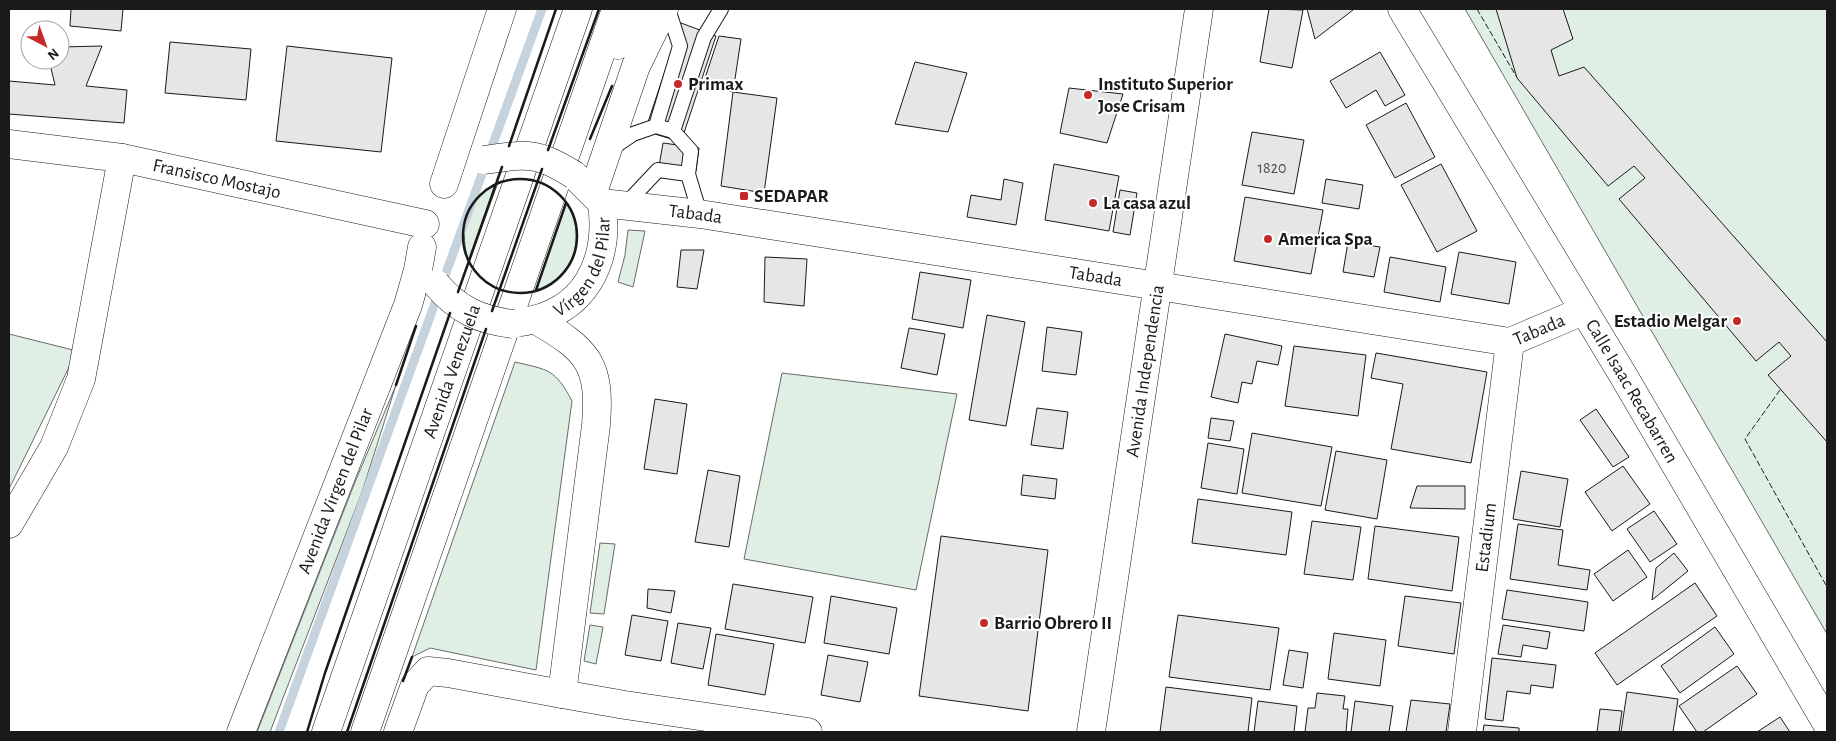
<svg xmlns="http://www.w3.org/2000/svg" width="1836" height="741" viewBox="0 0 1836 741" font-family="'Alegreya Sans',sans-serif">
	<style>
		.green { fill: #e0efe3; stroke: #6a6a6a }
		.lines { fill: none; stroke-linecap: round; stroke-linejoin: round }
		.stream { stroke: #c6d2dc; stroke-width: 9 }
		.building { fill: #e6e6e6; stroke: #1a1a1a }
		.lane-casing { stroke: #1a1a1a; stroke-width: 16 }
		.street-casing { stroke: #1a1a1a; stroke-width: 29 }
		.secondary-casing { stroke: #1a1a1a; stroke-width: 29 }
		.primary-casing { stroke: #1a1a1a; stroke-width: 29 }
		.lane { stroke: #fff; stroke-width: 14 }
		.street { stroke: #fff; stroke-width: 28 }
		.secondary { stroke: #fff; stroke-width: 28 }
		.primary { stroke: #fff; stroke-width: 28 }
		.secondary-bridge-casing { stroke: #1a1a1a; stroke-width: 29; stroke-linecap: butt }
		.secondary-bridge { stroke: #fff; stroke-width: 28 }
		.fence { stroke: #1a1a1a; stroke-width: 1; stroke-dasharray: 6 2.5; stroke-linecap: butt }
		.wall { stroke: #1a1a1a; stroke-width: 2.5 }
		.poi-dot { fill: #c62828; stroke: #fff; stroke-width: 2 }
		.labels { text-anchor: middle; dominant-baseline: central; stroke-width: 4; stroke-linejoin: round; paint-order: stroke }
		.number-label { font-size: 16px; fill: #4d4d4d }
		.poi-label { font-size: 19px; font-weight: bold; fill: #1a1a1a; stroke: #fff; text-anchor: start }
		.street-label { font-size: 19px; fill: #1a1a1a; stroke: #fff }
	</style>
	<rect width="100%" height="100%" fill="#fff"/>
	<path class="green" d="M1465 9H1827V634Z
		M497 185 469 263C459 234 464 197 497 185Z
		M566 203C588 236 573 278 536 290Z
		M628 230 645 231 633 287 618 282 625 255Z
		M9 334 77 351 9 489Z
		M515 362C549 370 555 369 572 401L536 670 430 648 412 657Z
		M782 373 957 394 916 590 744 559Z
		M396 385 362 492 270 732H257L355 482Z
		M600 543 615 544 604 614 590 613Z
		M590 625 603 627 596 664 584 661Z"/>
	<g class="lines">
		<path class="stream" d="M279 732 542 9"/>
	</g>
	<path class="building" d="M71 9H123L121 31 70 26Z
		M1269 9 1303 10 1292 68 1260 62Z
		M1307 9H1352L1353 10 1315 39Z
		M1496 9H1563L1573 39 1551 50 1559 76 1584 67 1827 342V442L1768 375 1791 356 1779 342 1756 361 1619 199 1645 178 1634 166 1608 186 1517 78Z
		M681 23 716 36 681 142 645 131Z
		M719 36 741 39 733 92 703 84Z
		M170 42 251 49 246 100 165 93Z
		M102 46 86 86 127 90 124 123 9 114V81L55 85 49 60H60V47Z
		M287 46 392 58 381 152 276 141Z
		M1380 52 1405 95 1385 106 1376 90 1346 108 1330 81Z
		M915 62 967 73 948 132 895 124Z
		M1069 88 1123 94 1107 143 1060 133Z
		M733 92 777 98 764 193 721 186Z
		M1406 103 1435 157 1395 178 1366 125Z
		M1252 132 1304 140 1294 194 1242 185Z
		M663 143 699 148 696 171 659 166Z
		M1054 164 1119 176 1109 231 1045 220Z
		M1441 164 1477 231 1437 252 1401 185Z
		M1004 179 1023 183 1016 225 967 217 971 195 1001 200Z
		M1326 179 1363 185 1359 209 1322 203Z
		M1120 190 1137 193 1130 235 1113 232Z
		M1245 197 1323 210 1311 274 1234 261Z
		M1348 242 1380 247 1374 277 1343 272Z
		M681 250H704L697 289 677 287Z
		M1459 252 1516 262 1509 304 1451 294Z
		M765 257 807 259 804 306 764 302Z
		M1390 257 1446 267 1440 302 1384 292Z
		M920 272 971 280 963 328 912 319Z
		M987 315 1025 322 1006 426 969 420Z
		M1047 327 1082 332 1076 375 1042 371Z
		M909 328 945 334 937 375 901 368Z
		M1225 334 1282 346 1278 365 1257 361 1252 384 1242 382 1238 403 1211 397Z
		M1294 346 1366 355 1358 416 1285 406Z
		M1376 353 1487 372 1471 463 1391 449 1403 384 1371 378Z
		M655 399 687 404 677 474 644 469Z
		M1037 408 1068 412 1063 449 1031 445Z
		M1596 409 1629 457 1613 467 1580 420Z
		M1211 418 1234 421 1230 441 1208 438Z
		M1252 433 1332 447 1321 506 1242 493Z
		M1208 443 1244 449 1237 494 1201 488Z
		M1336 451 1387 460 1377 519 1325 510Z
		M1623 466 1650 504 1612 531 1585 492Z
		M708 470 740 476 729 547 695 542Z
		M1521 471 1568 479 1560 527 1513 519Z
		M1023 475 1057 479 1055 499 1021 495Z
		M1417 486H1465V509L1410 508Z
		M1198 499 1292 512 1286 555 1192 543Z
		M1654 511 1677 544 1650 562 1627 529Z
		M1312 521 1361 527 1353 580 1304 574Z
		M1518 524 1563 530 1558 565 1590 570 1587 590 1510 579Z
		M1375 526 1459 537 1452 591 1368 579Z
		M941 536 1048 550 1028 711 919 696Z
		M1628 550 1647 577 1613 601 1594 574Z
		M1674 553 1688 571 1652 600 1656 568Z
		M1695 583 1717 616 1617 685 1595 653Z
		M733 584 813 597 805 643 725 629Z
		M648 589 675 591 671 613 647 608Z
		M1507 590 1588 602 1584 631 1502 619Z
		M831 596 897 608 889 654 824 643Z
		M1405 596 1461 603 1454 654 1398 646Z
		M632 615 668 621 661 661 625 655Z
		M1178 615 1279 628 1270 690 1169 677Z
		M678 623 711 628 703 669 671 663Z
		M1503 625 1550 632 1547 649 1523 645 1521 657 1498 654Z
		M1715 627 1734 654 1680 693 1661 666Z
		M1334 633 1386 640 1380 686 1328 679Z
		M716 634 774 644 765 695 708 685Z
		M1289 650 1308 653 1303 688 1283 685Z
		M828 655 868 662 860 702 821 695Z
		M1492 658 1556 665 1553 688 1531 685 1530 694 1507 691 1503 721 1485 719Z
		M1737 666 1757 694 1703 732H1697L1679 706Z
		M1166 687 1252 698 1248 732H1160Z
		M1627 692 1678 699 1673 732H1621Z
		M1317 693 1345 696 1343 709H1348L1346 732H1305L1308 708H1315Z
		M1411 700 1450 704 1446 732H1406Z
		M1258 701 1297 706 1294 732H1254Z
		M1355 701 1393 706 1389 732H1351Z
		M1600 709 1622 711 1619 732H1597Z
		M1780 717 1790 732H1757Z
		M1484 725 1519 728V732H1483Z"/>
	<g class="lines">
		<g class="lane-casing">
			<path id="lane" d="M668 9 680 46 656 126 673 131
				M611 149 633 134 656 126
				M688 174 691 151 673 131 704 37 721 9
				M625 205 658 170 688 174 700 214"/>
		</g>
		<g class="street-casing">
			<g id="street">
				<path id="s1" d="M1402 9 1623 375 1827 724"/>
				<path id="s2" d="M1158 286 1510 342 1583 311"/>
				<path d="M9 524 54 447 81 379 122 158"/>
				<path id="s3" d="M1462 732 1510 342"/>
			</g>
		</g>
		<g class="secondary-casing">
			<g id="secondary">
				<path id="s4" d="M9 144 122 158 425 224"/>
				<path d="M444 184 502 9"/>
				<path d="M593 192 636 66 664 9"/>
				<path id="s5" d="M602 203 700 214 1158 286"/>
				<path d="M536 320C588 350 601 364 596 425L562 694 625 705 808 732"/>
				<path id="s6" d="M522 322C585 313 610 262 602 203L574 175"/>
				<path id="s7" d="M241 732 408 305 418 270 422 247"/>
				<path id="s8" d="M1091 732 1199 9"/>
			</g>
		</g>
		<g class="primary-casing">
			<g id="primary">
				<path d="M618 45 637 9"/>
				<path id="s9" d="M326 732 578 9"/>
				<path d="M365 732 616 9"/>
				<path d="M398 732 415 685 428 671 448 673 562 694"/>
			</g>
		</g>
		<use href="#lane" class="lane"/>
		<use href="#street" class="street"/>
		<use href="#secondary" class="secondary"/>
		<use href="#primary" class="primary"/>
		<g class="secondary-bridge-casing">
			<path id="secondary-bridge" d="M484 160C527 154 536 151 574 175
				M436 284C458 310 480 320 513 324"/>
		</g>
		<use href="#secondary-bridge" class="secondary-bridge"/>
		<path class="fence" d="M1477 9 1516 76
			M1780 390 1745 439 1827 587"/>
		<path class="wall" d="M590 139 612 86
			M509 146 556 9
			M548 150 599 9
			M463 236a57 57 0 1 1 114 0a57 57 0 1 1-114 0Z
			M536 290 566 203
			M458 292 502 167
			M492 311 542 169
			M396 385 416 326
			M403 681 412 657
			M307 732 325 673 450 313
			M347 732 486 329
			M669 732H671"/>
	</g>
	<g class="poi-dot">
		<circle cx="678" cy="84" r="5"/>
		<circle cx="1088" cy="95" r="5"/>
		<rect x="739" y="191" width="10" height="10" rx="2.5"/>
		<circle cx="1093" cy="203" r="5"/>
		<circle cx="1268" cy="239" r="5"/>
		<circle cx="1737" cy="321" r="5"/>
		<circle cx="984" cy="623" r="5"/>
	</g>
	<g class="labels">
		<g class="number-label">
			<text x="1272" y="168">1820</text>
		</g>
		<g class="poi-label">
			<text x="688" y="84">Primax</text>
			<text x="1098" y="84">Instituto Superior<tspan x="1098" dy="22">Jose Crisam</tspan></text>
			<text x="754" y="196">SEDAPAR</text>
			<text x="1103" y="203">La casa azul</text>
			<text x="1278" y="239">America Spa</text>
			<text x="1727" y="321" text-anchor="end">Estadio Melgar</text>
			<text x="994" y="623">Barrio Obrero II</text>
		</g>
		<g class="street-label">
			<text stroke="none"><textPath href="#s4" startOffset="211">Fransisco Mostajo</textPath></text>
			<text stroke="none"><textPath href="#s5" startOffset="94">Tabada</textPath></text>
			<text stroke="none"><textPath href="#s6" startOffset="91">Vírgen del Pilar</textPath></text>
			<text stroke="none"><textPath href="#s5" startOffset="499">Tabada</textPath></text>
			<text stroke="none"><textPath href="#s2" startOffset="388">Tabada</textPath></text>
			<text stroke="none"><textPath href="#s9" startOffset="382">Avenida Venezuela</textPath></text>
			<text stroke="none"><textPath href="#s8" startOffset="365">Avenida Independencia</textPath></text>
			<text stroke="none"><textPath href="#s1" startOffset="446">Calle Isaac Recabarren</textPath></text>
			<text stroke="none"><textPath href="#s7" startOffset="259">Avenida Virgen del Pilar</textPath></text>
			<text stroke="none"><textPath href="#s3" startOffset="196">Estadium</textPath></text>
		</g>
	</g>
	<rect width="1836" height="741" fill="none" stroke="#1a1a1a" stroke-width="20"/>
	<g transform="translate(45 45) rotate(139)"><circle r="24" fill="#ffffff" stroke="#a3a3a3"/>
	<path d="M0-4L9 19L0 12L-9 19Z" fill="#c62828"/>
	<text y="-8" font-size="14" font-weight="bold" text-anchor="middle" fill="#1a1a1a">N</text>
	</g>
</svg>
